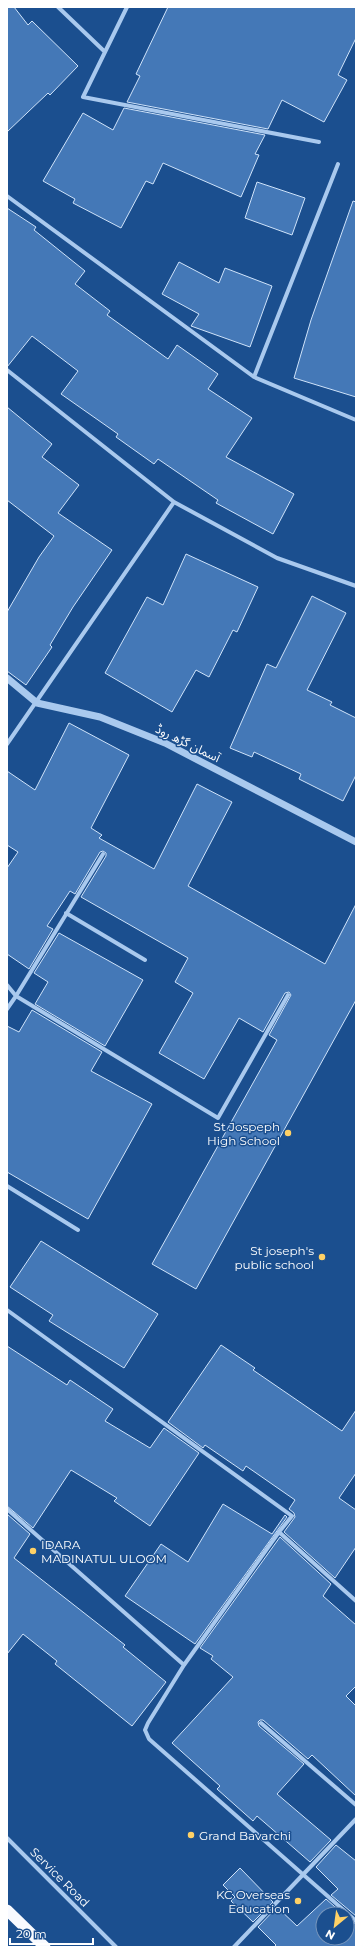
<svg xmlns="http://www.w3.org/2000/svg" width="363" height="1954" viewBox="0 0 363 1954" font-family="Montserrat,'Noto Sans Arabic',sans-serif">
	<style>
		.building { fill: #4478b7; stroke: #cfe3fa }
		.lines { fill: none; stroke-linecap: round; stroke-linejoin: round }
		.minor { stroke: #a9c9ee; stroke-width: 4 }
		.tertiary { stroke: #a9c9ee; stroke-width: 7 }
		.trunk { stroke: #f8faff; stroke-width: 11 }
		.poi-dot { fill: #ffd166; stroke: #1b4f8f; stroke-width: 1.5 }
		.labels { text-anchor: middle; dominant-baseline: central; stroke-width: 3; stroke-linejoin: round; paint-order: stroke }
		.street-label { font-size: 12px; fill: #fff; stroke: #1b4f8f }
		.poi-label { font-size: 12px; fill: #fff; stroke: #1b4f8f; text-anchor: end }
	</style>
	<rect width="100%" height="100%" fill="#1b4f8f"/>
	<path class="building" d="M7 7H14L28 25 32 21 78 66 50 95 48 93 7 132Z
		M168 7H356V38L338 75 347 80 324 122 282 100 268 129 127 102 140 76 136 74Z
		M124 108 265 135 255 154 259 155 241 197 163 163 153 184 146 181 121 228 73 203 75 199 43 181 83 113 113 130Z
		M257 182 305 198 292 235 245 218Z
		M353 201 356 202V397L294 378 311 320Z
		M7 208 36 227 34 230 85 271 75 284 110 311 107 315 168 359 177 345 218 374 208 389 252 418 226 457 294 494 273 534 216 503 218 500 158 459 154 464 116 437 118 434 61 394 78 371 32 336 7 367Z
		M179 262 219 283 225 268 272 286 250 347 191 326 199 314 162 294Z
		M7 407 52 444 42 457 79 485 58 513 112 550 73 607 50 645 52 647 26 685 7 671V612L39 557 54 536 7 500Z
		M186 554 258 587 237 632 233 630 209 677 196 670 172 712 105 673 147 597 163 605Z
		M312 596 346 613 307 690 332 702 330 705 356 718V775L343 801 299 779 301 774 254 752 252 757 230 748 267 664 276 668Z
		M69 723 129 755 91 828 102 835 99 838 154 869 197 784 232 802 188 886 325 964 356 904V1000L196 1289 152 1264 277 1040 269 1035 291 995 289 992 285 993 263 1032 239 1018 204 1079 159 1053 193 993 175 982 188 958 81 897 106 856V853L103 851 100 852 75 894 70 891 47 926 53 929 29 969 7 954V868L18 852 7 845V771L35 790Z
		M59 933 143 980 105 1046 35 1004 48 982 34 973Z
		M32 1010 102 1052 91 1071 152 1104 88 1219 7 1172V1026L19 1032Z
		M41 1241 158 1314 124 1368 49 1321 53 1315 10 1287Z
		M221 1345 255 1368 253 1370 342 1431 356 1410V1473L339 1498 356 1510V1547L335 1578 284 1532 295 1517 294 1513 289 1509 295 1500 246 1466 243 1471 205 1445 203 1448 168 1422Z
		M7 1346 67 1385 70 1380 113 1409 105 1421 150 1448 164 1428 199 1453 150 1526 114 1501 117 1498 71 1470 33 1528 7 1506Z
		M223 1504 272 1534 285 1515 287 1517 195 1644 125 1596 161 1544 188 1562Z
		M7 1514 30 1534 14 1558 125 1645 123 1647 166 1682 132 1726 55 1664 57 1661 23 1634 7 1654Z
		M280 1537 331 1584 323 1596 356 1625V1686L346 1696 356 1706V1796L312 1755 308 1759 263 1720H260L258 1722 259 1726 304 1764 277 1794 331 1840 310 1862 257 1816 253 1821 217 1789 220 1786 172 1743 233 1677 211 1659 213 1656 200 1648Z
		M336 1845 356 1861V1916L331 1895 338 1889 316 1867Z
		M240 1868 273 1902 253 1922 231 1901 235 1897 223 1885Z
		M326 1899 343 1914H323V1938H347V1918L356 1924V1947H274L276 1945 258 1927 277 1907 297 1926Z"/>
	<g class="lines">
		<path class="minor" d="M58 7 104 51
			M127 7 83 97 319 142
			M7 196 254 377 356 420
			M7 370 174 502 277 558 356 586
			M254 377 338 164
			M7 744 174 502
			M66 913 145 960
			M7 985 16 996 218 1118 288 995
			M7 1009 16 996 103 854
			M7 1186 78 1230
			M7 1310 292 1516 279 1532 356 1601
			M7 1509 184 1665
			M279 1532 184 1665 148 1723 145 1730 149 1739 356 1921
			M261 1723 356 1805
			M7 1838 116 1947
			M234 1947 356 1819"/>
		<path class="tertiary" d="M7 678 37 703 100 717 165 743 356 842"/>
		<path class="trunk" d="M7 1910 45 1947"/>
	</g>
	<g class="poi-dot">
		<circle cx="288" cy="1133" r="4"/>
		<circle cx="322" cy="1257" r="4"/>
		<circle cx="33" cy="1551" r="4"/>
		<circle cx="191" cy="1835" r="4"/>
		<circle cx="298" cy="1901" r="4"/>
	</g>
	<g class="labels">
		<g class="street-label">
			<text transform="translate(188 743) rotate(26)">آسمان گڑھ روڈ</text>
			<text transform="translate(60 1877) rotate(45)">Service Road</text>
		</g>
		<g class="poi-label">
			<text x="280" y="1126">St Jospeph<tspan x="280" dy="14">High School</tspan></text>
			<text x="314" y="1250">St joseph's<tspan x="314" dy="14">public school</tspan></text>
			<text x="41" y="1544" text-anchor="start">IDARA<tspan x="41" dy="14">MADINATUL ULOOM</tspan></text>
			<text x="199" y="1835" text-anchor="start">Grand Bavarchi</text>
			<text x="290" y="1894">KC Overseas<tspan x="290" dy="14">Education</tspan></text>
		</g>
	</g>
	<rect width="363" height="1954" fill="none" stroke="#ffffff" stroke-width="16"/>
	<g transform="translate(335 1926) rotate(209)"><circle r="19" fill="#1b4f8f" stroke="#7695bc"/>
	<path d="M0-3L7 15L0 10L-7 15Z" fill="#ffd166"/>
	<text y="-6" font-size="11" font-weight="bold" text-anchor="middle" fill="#ffffff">N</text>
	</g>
	<path d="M10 1938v6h83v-6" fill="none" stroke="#ffffff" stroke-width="2"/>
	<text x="16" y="1938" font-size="12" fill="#ffffff" stroke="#1b4f8f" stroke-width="3" paint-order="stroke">20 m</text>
</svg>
